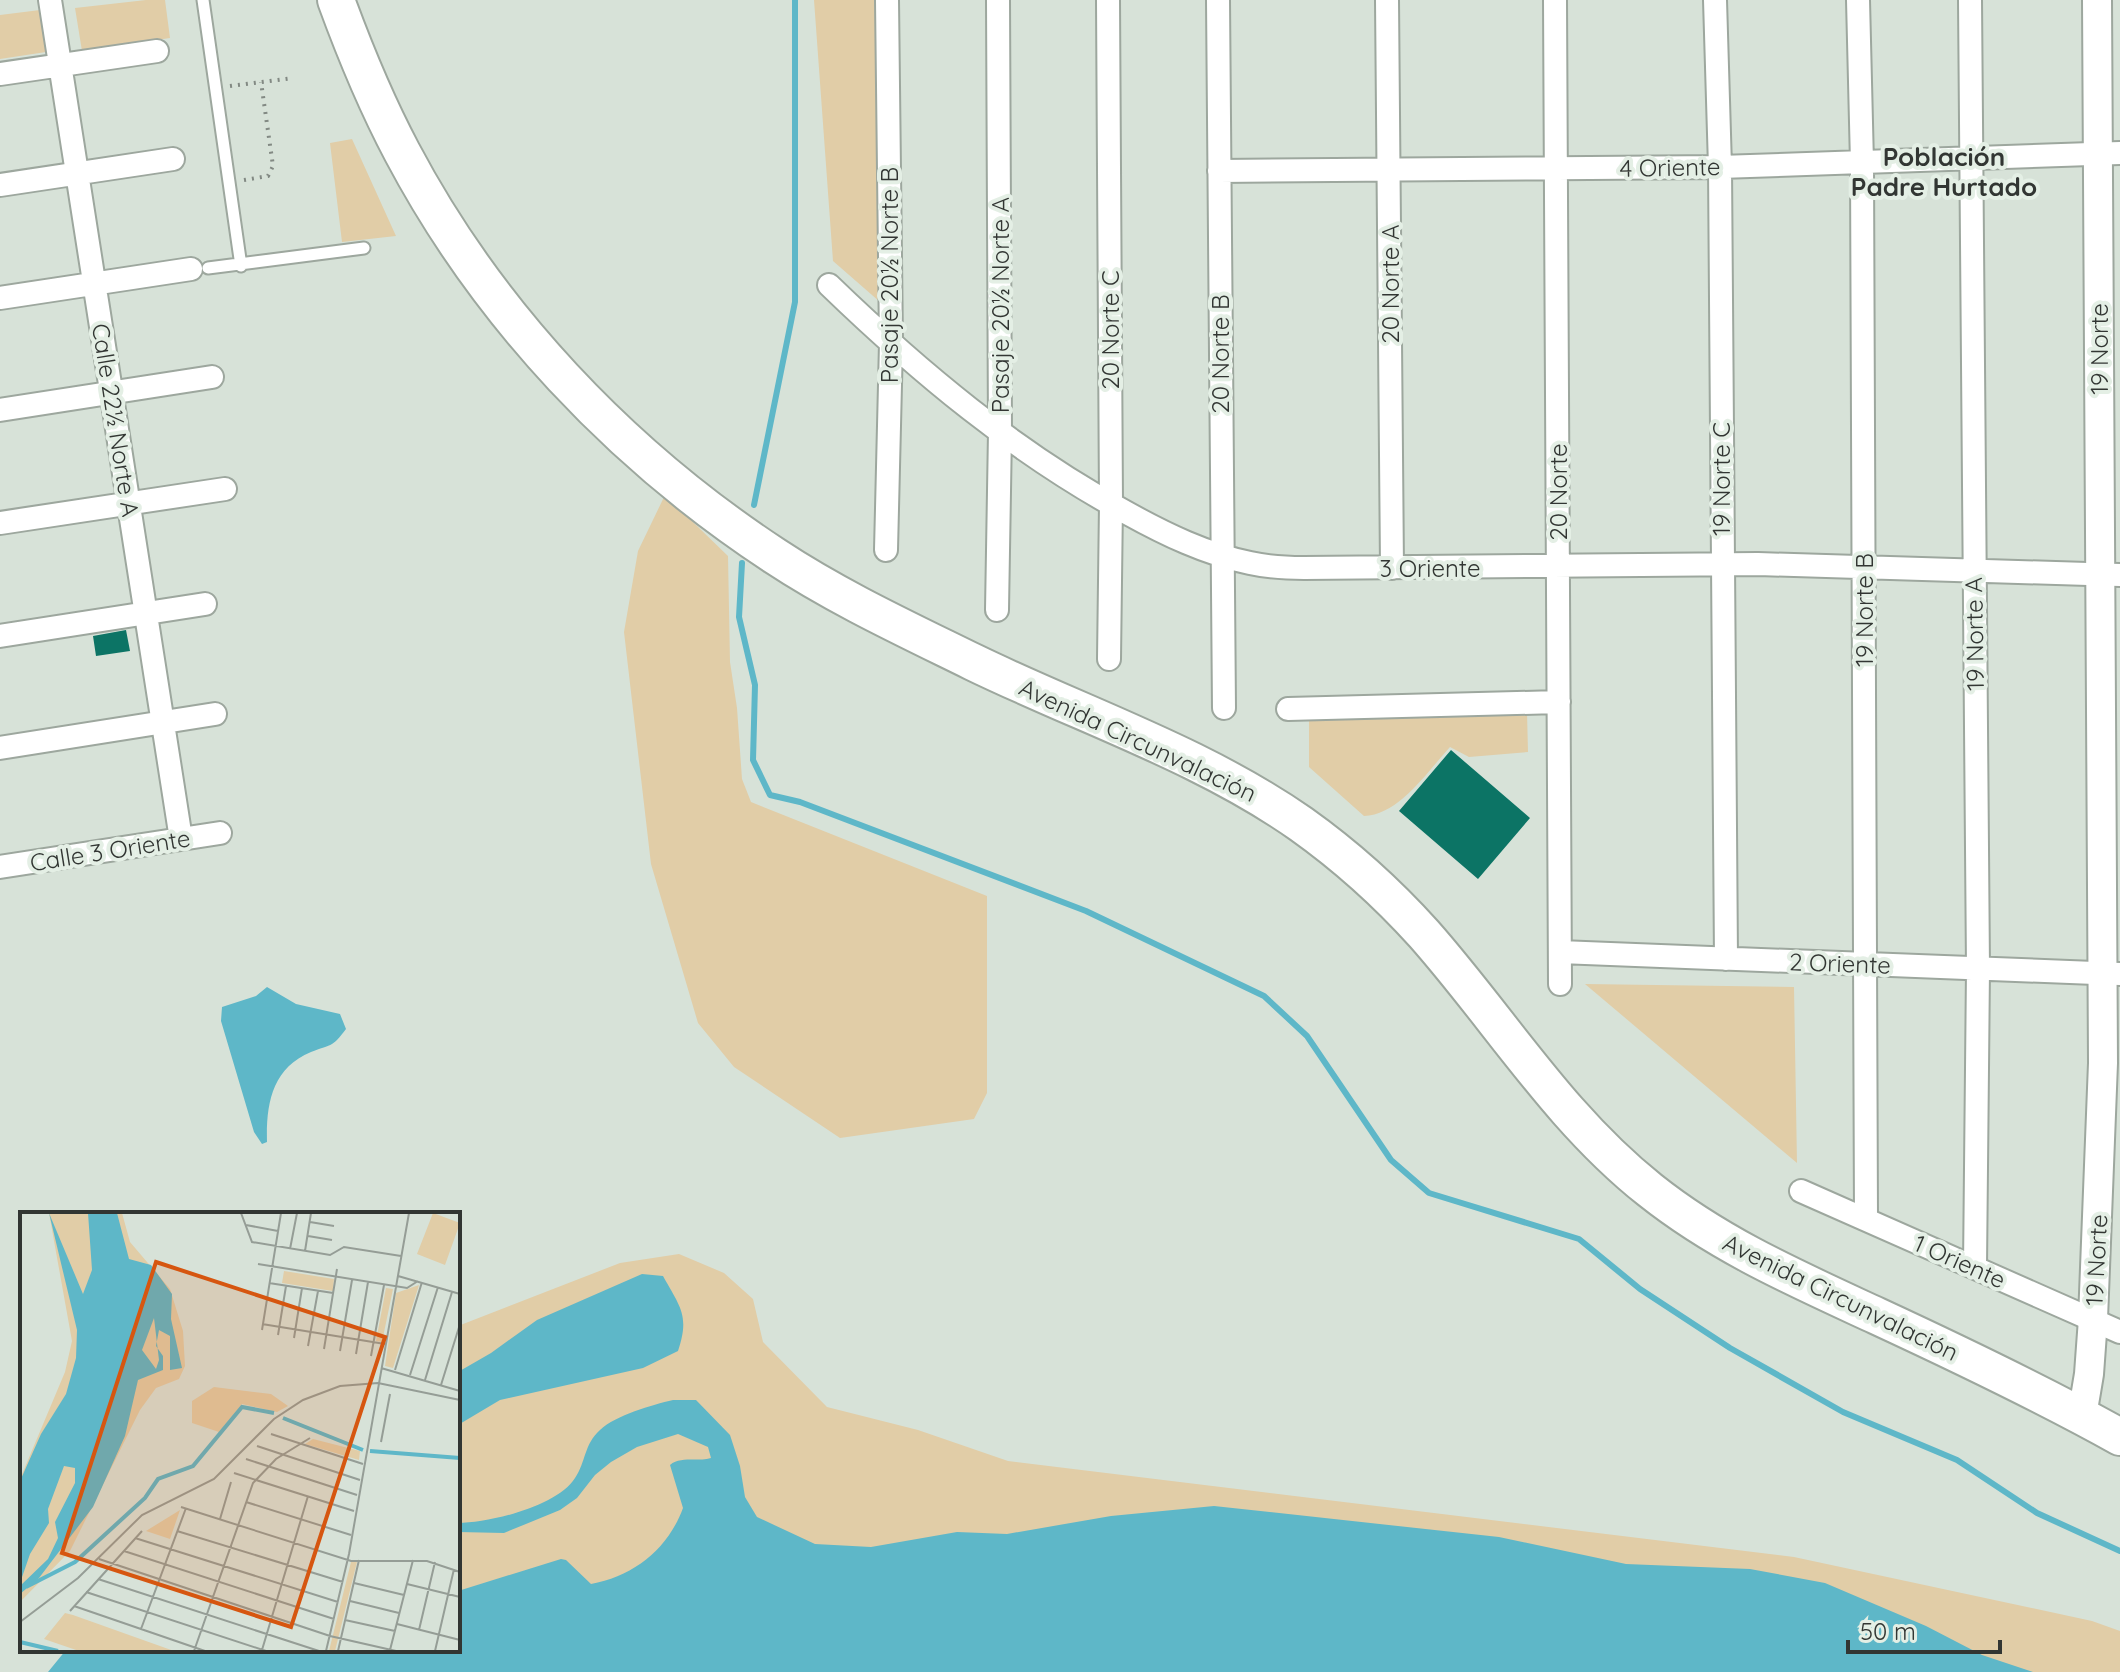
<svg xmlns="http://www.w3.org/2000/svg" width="2120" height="1672" viewBox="0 0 2120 1672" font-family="Quicksand,sans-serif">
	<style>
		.green { fill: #e1cda7 }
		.water { fill: #5eb7c8 }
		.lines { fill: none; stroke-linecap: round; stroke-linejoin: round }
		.stream { stroke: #5eb7c8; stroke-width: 6 }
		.building { fill: #0c7465 }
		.service-casing { stroke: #9da79e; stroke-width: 15 }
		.minor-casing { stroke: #9da79e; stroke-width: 26 }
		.tertiary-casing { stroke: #9da79e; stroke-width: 32 }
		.primary-casing { stroke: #9da79e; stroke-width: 40 }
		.path { stroke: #828983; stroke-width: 4; stroke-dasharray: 2 6; stroke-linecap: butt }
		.service { stroke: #fff; stroke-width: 11 }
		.minor { stroke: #fff; stroke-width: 22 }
		.tertiary { stroke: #fff; stroke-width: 28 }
		.primary { stroke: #fff; stroke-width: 36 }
		.labels { text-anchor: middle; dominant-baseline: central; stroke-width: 8; stroke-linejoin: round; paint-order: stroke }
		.street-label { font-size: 24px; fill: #323633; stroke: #e4efe5 }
		.neighbourhood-label { font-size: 26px; font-weight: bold; fill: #323633; stroke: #e4efe5 }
		.inset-river { fill: none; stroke: #5eb7c8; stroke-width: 4 }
		.inset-road { fill: none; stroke: #959d96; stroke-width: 2 }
		.view { fill: #d65610; fill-opacity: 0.15; stroke: #d65610; stroke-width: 4 }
		.inset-edge { fill: none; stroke: #323633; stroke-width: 4 }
	</style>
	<rect width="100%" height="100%" fill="#d7e2d8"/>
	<path class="green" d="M146 0H165L170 38 82 51 75 8Z
		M814 0H875L880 302 833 261Z
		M40 10 46 52 0 59V15Z
		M352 139 396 236 342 242 330 143Z
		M665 495 728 556 730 662 737 708 742 779 751 802 987 896V1093L974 1119 840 1138 734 1067 698 1023 651 864 624 632 638 551Z
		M1527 712 1528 752 1469 757 1450 747C1427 772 1399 815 1364 816L1309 767V719Z
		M1585 984 1794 987 1797 1163Z
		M679 1254 724 1273 753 1299 763 1342 827 1407 918 1430 1008 1461 1794 1557 2092 1621 2120 1631V1672H61L458 1650V1326L620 1263Z"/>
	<path class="water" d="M267 987 296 1004 340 1014 346 1029C332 1048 331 1044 311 1052 272 1068 266 1104 267 1142L262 1144 254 1132 221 1021 222 1007 256 996Z
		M642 1274 663 1276C680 1307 690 1315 678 1351L643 1368 500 1400 458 1425V1372L491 1353 537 1320Z
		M673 1400H696L730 1435 740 1466 745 1497 757 1517 815 1544 871 1547 957 1532 1007 1534 1111 1516 1214 1506 1499 1537 1626 1564 1750 1569 1825 1583 1926 1626 1982 1655 2033 1672H48L66 1650H458V1591L561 1559 566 1560 591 1584C634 1576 668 1549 683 1508L670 1465C681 1456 697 1462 711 1458L708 1447 678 1434 637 1447 611 1462 595 1475 577 1498 560 1510 504 1533 458 1532V1523C489 1523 558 1506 575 1478 586 1462 584 1444 600 1430 616 1415 652 1405 673 1400Z"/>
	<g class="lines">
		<path class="stream" d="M754 505 795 302V0
			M742 563 739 617 755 685 753 760 770 795 800 802 1086 911 1264 996 1307 1036 1391 1160 1429 1193 1579 1239 1640 1289 1730 1348 1843 1412 1957 1460 2037 1513 2120 1551"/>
	</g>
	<path class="building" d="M126 630 130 651 96 656 93 636Z
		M1451 750 1530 818 1478 879 1399 811Z"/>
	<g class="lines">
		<g class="service-casing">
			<path id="service" d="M203 0 241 266
				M208 268 364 248"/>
		</g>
		<g class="minor-casing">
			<path id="minor" d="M50 0 181 839
				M1108 0 1111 504 1109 659
				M1218 0 1224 708
				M1387 0 1392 568
				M1555 0 1560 984
				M1715 0 1720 167 1726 959
				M1858 0 1862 163 1866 1219
				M1970 0 1978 969 1975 1267
				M0 74 157 51
				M1219 171 1720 167 2120 153
				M0 185 173 159
				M829 285C919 372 1016 453 1127 513 1165 534 1206 554 1250 563 1268 567 1286 568 1304 568L1758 564 2120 575
				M0 298 191 269
				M0 410 212 377
				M0 523 225 489
				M886 550 891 343 887 0
				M997 610 1000 432 998 0
				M0 636 205 604
				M1288 709 1559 702
				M0 748 215 714
				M0 867 220 833
				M1560 952 2120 974
				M1801 1191 2120 1332"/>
		</g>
		<g class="tertiary-casing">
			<path id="tertiary" d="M2082 1416 2089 1374 2093 1319 2103 1063 2097 0"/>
		</g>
		<g class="primary-casing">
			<path id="primary" d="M336 0C355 52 376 103 402 152 488 315 621 455 775 556 837 597 906 629 973 662 1082 715 1201 754 1301 824 1346 856 1387 893 1424 934 1500 1020 1559 1118 1650 1190 1719 1245 1797 1279 1877 1316 1959 1354 2041 1393 2120 1437"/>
		</g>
		<path class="path" d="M230 86 293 78
			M244 180 268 176 273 166 261 82"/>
		<use href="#service" class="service"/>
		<use href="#minor" class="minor"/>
		<use href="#tertiary" class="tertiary"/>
		<use href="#primary" class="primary"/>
	</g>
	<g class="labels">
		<g class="street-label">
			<text transform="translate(1670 167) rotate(-1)">4 Oriente</text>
			<text transform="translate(889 275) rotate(-90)">Pasaje 20½ Norte B</text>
			<text transform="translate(1390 284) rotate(-90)">20 Norte A</text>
			<text transform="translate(1000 305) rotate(-90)">Pasaje 20½ Norte A</text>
			<text transform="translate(1110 330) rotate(-90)">20 Norte C</text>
			<text transform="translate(2099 349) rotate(-90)">19 Norte</text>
			<text transform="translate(1220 354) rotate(-90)">20 Norte B</text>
			<text transform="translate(116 420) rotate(81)">Calle 22½ Norte A</text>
			<text transform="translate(1721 479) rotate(-90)">19 Norte C</text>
			<text transform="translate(1558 492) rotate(-90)">20 Norte</text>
			<text x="1430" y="568">3 Oriente</text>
			<text transform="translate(1864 610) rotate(-90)">19 Norte B</text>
			<text transform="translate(1974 634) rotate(-91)">19 Norte A</text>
			<text transform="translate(1138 740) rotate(25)">Avenida Circunvalación</text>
			<text transform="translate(110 850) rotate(-9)">Calle 3 Oriente</text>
			<text transform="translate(1840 963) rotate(2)">2 Oriente</text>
			<text transform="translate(2096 1260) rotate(-87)">19 Norte</text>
			<text transform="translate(1960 1261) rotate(24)">1 Oriente</text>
			<text transform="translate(1841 1297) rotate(26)">Avenida Circunvalación</text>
		</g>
		<g class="neighbourhood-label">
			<text x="1944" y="156">Población<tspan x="1944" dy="30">Padre Hurtado</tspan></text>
		</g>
	</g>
	<g transform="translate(20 1212)">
		<rect width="440" height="440" fill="#d7e2d8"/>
		<path d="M29 1H102L110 30 150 77 163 119 165 154 159 167 136 176 120 198 50 339 0 390V267L45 160 52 129ZM413 1 440 11 425 53 397 42ZM264 59 314 67 313 79 262 71ZM399 73 373 156 365 154 376 81ZM366 76 373 77 362 130 356 129ZM194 175 251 182 268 194 257 200 222 192 199 220 172 211V189ZM293 227 340 239 339 248 285 232ZM160 298 150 327 126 319ZM331 350H337L315 439H309ZM45 401 53 403 154 439H59L24 427Z" fill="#e1cda7"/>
		<path d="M29 1 63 82 72 58 68 1H97L109 47 131 53 152 82 151 107 162 156 150 158V124L139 118 136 134 143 144V158L118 168 105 224 73 295 19 366 0 382V374L28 347 38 326 35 310 55 271V256L44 254 28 297 29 311 10 342 0 371V269L21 222 46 182 56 146 57 118ZM134 106 139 148 136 157 122 138Z" fill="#5eb7c8" fill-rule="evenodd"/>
		<path class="inset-river" d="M263 206 343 238M350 239 440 246M6 375 55 350 125 286 138 267 173 254 222 195 254 201M0 430 38 439"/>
		<path class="inset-road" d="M221 1 232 30 310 43 324 35 381 44M290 10 314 14M226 13 258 19M288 24 312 28M270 37 277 1M285 39 291 1M238 52 387 76 398 69M378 64 440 82M249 71 313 81M242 112 365 132M242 118 261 1M258 123 266 74M274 126 282 76M288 134 298 79M304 137 317 57M320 139 332 68M336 142 348 70M351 144 364 73M361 156 440 179M375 158 402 70M390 163 418 75M405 168 432 80M421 173 440 112M251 222 343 252M361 230 370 182M237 234 340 268M226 247 337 283M214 261 334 299M226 290 331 323M161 295 331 349H407L440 360M200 307 211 270M157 319 323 370M115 326 318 390M104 339 314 407M79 347 310 424 376 439M78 367 299 439M334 371 384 383M387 372 440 385M66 380 246 439M330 389 379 401M54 394 185 439M50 399 122 319M325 408 375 419M0 410 58 366 122 303 194 267 254 207 283 188 320 174 358 171 440 188M377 412 440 428M121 417 166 296M399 418 415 350M242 438 288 284M370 438 393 348M174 439 233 271 256 247 290 226M306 439 329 342 389 1M318 439 339 348M415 439 434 357"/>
		<path class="view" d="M136 50 365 125 271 415 42 341Z"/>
		<rect width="440" height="440" class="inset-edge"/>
	</g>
	<path d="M1848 1640v12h152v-12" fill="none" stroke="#323633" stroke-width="4"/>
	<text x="1860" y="1640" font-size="24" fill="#323633" stroke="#e4efe5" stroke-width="6" paint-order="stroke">50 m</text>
</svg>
